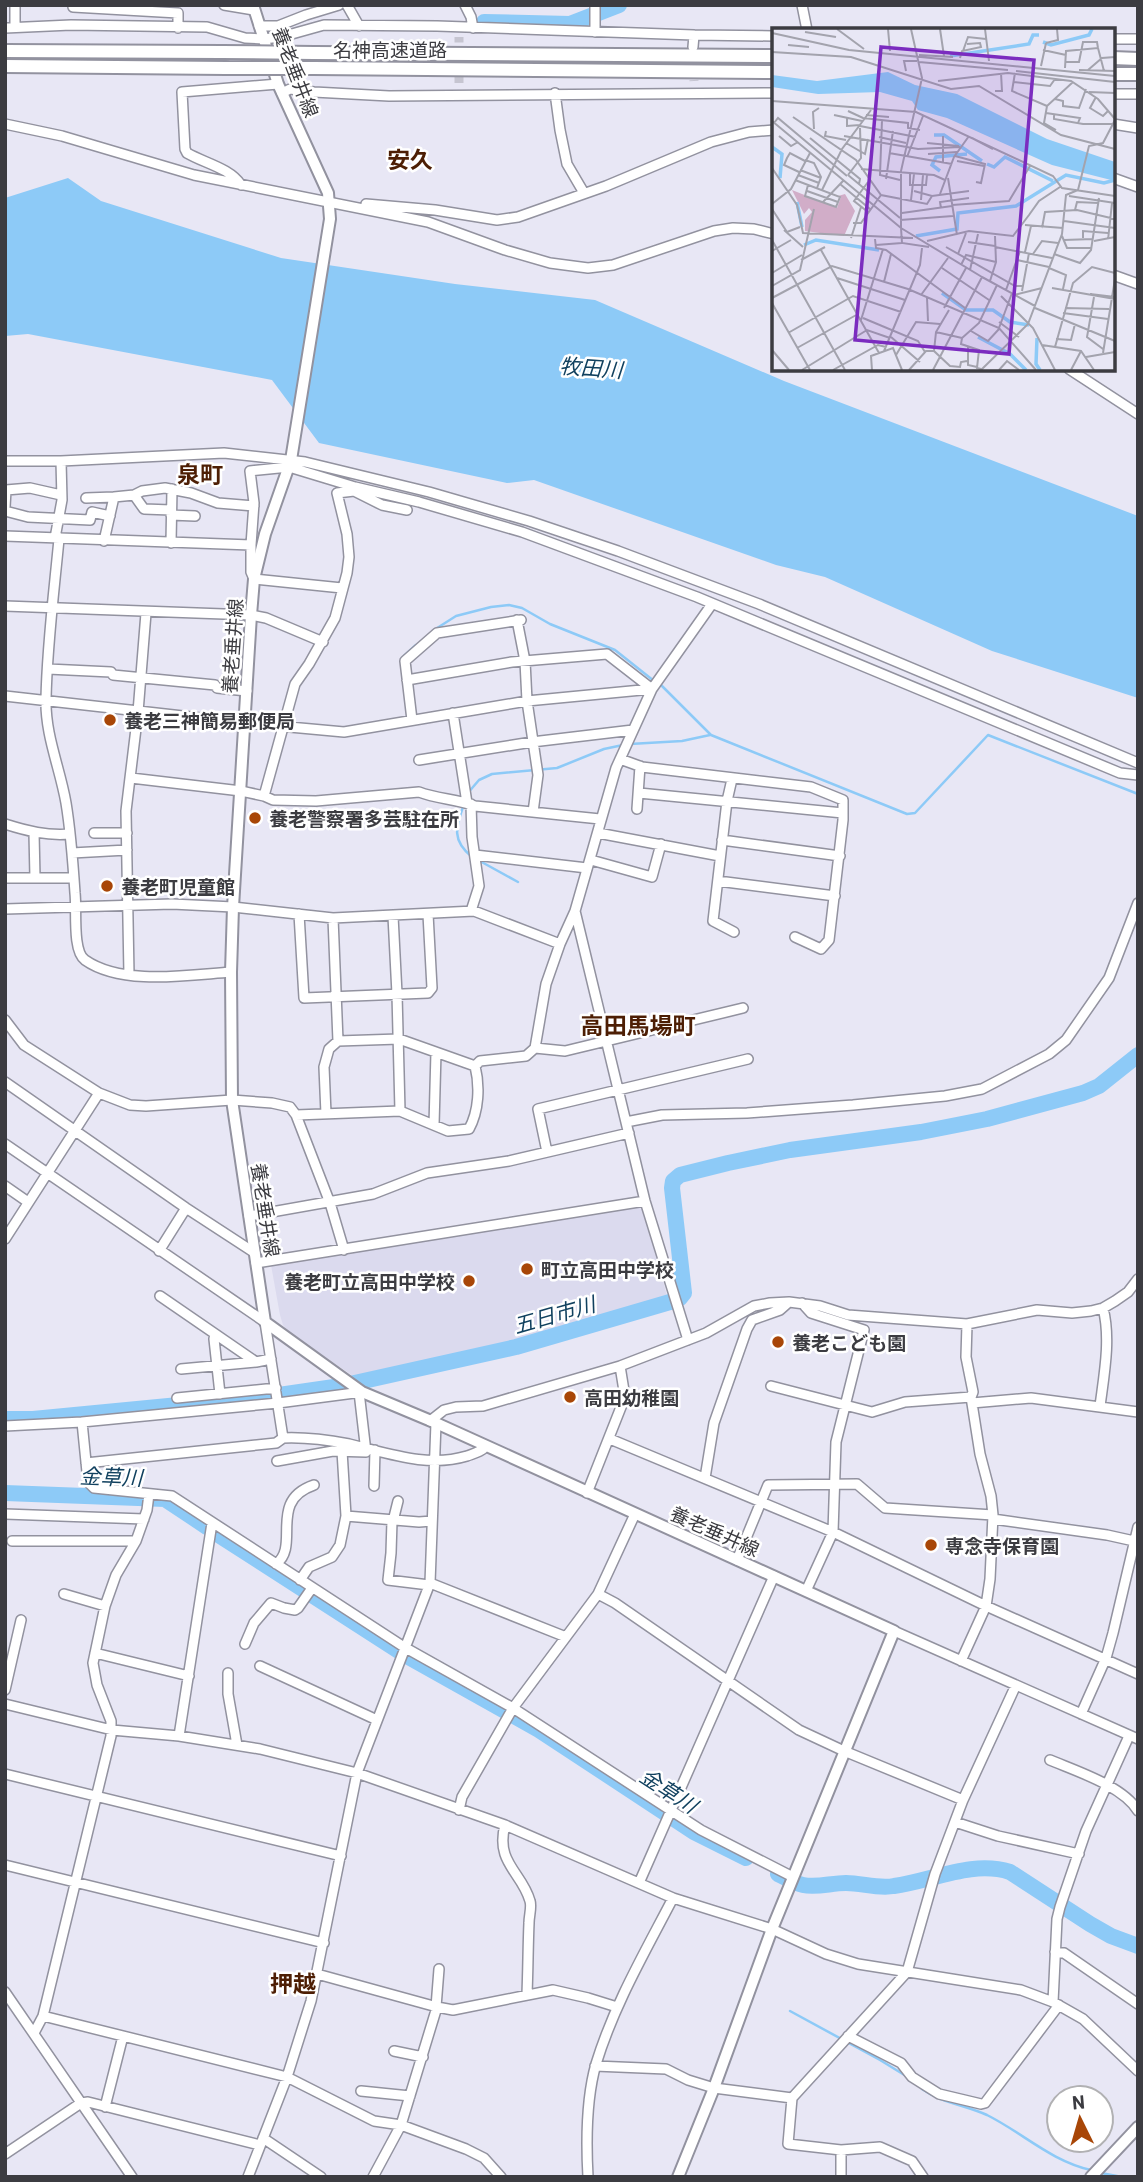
<svg xmlns="http://www.w3.org/2000/svg" width="1143" height="2182" viewBox="0 0 1143 2182" font-family="Barlow,'Noto Sans JP',sans-serif">
	<style>
		.built { fill: #dbdaee }
		.water { fill: #8dcaf7 }
		.lines { fill: none; stroke-linecap: round; stroke-linejoin: round }
		.stream { stroke: #8dcaf7; stroke-width: 2.5 }
		.river { stroke: #8dcaf7; stroke-width: 16 }
		.minor-tunnel { stroke: #c6c5d1; stroke-width: 9; stroke-dasharray: 9 4.5; stroke-linecap: butt }
		.minor-casing { stroke: #92929f; stroke-width: 12 }
		.major-casing { stroke: #92929f; stroke-width: 14 }
		.highway-casing { stroke: #92929f; stroke-width: 16 }
		.minor { stroke: #fff; stroke-width: 9 }
		.major { stroke: #fff; stroke-width: 10 }
		.highway { stroke: #fff; stroke-width: 12 }
		.highway-bridge-casing { stroke: #92929f; stroke-width: 16; stroke-linecap: butt }
		.highway-bridge { stroke: #fff; stroke-width: 12 }
		.poi-dot { fill: #a84607; stroke: #fff; stroke-width: 2.5 }
		.labels { text-anchor: middle; dominant-baseline: central; stroke-width: 5; stroke-linejoin: round; paint-order: stroke }
		.street-label { font-size: 19px; fill: #3c3c41; stroke: #fff }
		.poi-label { font-size: 19px; font-weight: bold; fill: #3c3c41; stroke: #fff; text-anchor: start }
		.water-label { font-size: 21px; font-style: italic; fill: #11415f; stroke: #fff }
		.quarter-label { font-size: 23px; font-weight: bold; fill: #4d1e04; stroke: #fff }
		.inset-river { fill: none; stroke: #8dcaf7; stroke-width: 3.5 }
		.inset-road { fill: none; stroke: #a3a3ad; stroke-width: 2 }
		.view { fill: #7b2cbf; fill-opacity: 0.15; stroke: #7b2cbf; stroke-width: 3.5 }
		.inset-edge { fill: none; stroke: #3c3c41; stroke-width: 3.5 }
	</style>
	<rect width="100%" height="100%" fill="#e8e7f5"/>
	<path class="built" d="M637 1206 644 1211 667 1296 558 1331 356 1378 289 1332 283 1325 280 1315 271 1265Z"/>
	<path class="water" d="M68 178 101 201 281 258 455 284 595 300 784 381 1138 516V698L992 651 825 577 776 565 534 480 507 483 319 443 272 380 28 334 5 336V198Z"/>
	<g class="lines">
		<path class="stream" d="M434 630 456 616 491 607 509 605 522 608 550 624 615 650 654 681
			M404 656 416 645
			M660 684 711 735 907 814 915 813 988 735 1138 794
			M630 744 682 741 710 735
			M467 794 479 780 492 774 557 768 604 749 623 745
			M464 804C456 827 451 840 472 857
			M478 860 518 882
			M790 2011 880 2060 906 2076
			M922 2089C942 2103 965 2105 987 2115 1023 2133 1051 2161 1091 2170
			M1101 2173 1122 2177"/>
		<path class="river" d="M484 22 570 24 619 5
			M5 1419H33L272 1396 341 1386 516 1347 670 1302 680 1298 684 1293 672 1188 673 1181 680 1175 728 1163 790 1150 921 1132 987 1119 1083 1093 1099 1086 1138 1055
			M5 1493 165 1499 207 1527
			M214 1532 405 1655 539 1730 694 1832 746 1858
			M778 1874C786 1878 794 1883 803 1885 817 1888 831 1883 846 1883 862 1883 878 1889 894 1886 932 1881 972 1860 1010 1872L1090 1924 1111 1936 1138 1946"/>
		<path class="minor-tunnel" d="M693 53 694 81
			M459 83V37"/>
		<g class="minor-casing">
			<path id="minor" d="M224 5 254 10
				M347 5 359 26
				M465 5 471 17 473 28
				M595 5V32
				M802 5 807 30
				M73 7 178 13V28
				M259 26H278L306 15 339 5
				M15 27V5
				M5 28 71 25 207 27 245 38 263 39 281 37 324 25 437 26 694 35 774 36
				M1113 39H1138
				M693 47 694 35
				M282 93 290 89 314 92 389 96 774 93
				M555 93 560 130 567 164 584 193
				M1113 94H1138
				M5 124 62 136 194 175 428 222 505 250 550 263 588 268 613 265 714 231 733 228 754 229 774 234
				M1113 124 1138 128
				M1113 178 1138 187
				M241 185C230 168 204 163 187 153L185 149 182 92 278 84
				M366 204 435 210 497 220 518 217 606 186 711 142 749 132 774 130
				M1113 275 1138 284
				M1069 369 1138 414
				M5 461H61L224 453 305 462 429 492 529 521 618 551 759 604 1138 763
				M354 491 382 505 407 510
				M134 495 142 491 165 488 191 493 218 503 254 506
				M114 497 134 495 144 509 171 510
				M86 498 114 497 104 541
				M5 507 6 490 30 488 61 495
				M5 511 28 517 90 520 92 512 110 516
				M171 515 195 516
				M5 536 251 545V572L254 579 342 588
				M55 538 62 500 61 461
				M59 539C54 592 47 646 46 699 45 735 60 768 66 803 71 833 73 863 75 893 77 909 72 951 85 960 122 986 188 975 231 972
				M171 543 172 489
				M251 545 254 503 250 471 289 467 355 487 419 502 522 532 697 597 1120 773 1138 775
				M5 606 251 615 266 618 323 642
				M517 620 525 661 527 701 538 775 533 812
				M48 669 111 672 113 675 215 685 217 688 247 691
				M407 680 512 662 607 654 652 689
				M5 696 245 723 344 732 527 701 652 689
				M453 713 467 803
				M412 720 405 661 437 633 521 620
				M620 759 642 767 811 787 843 800V820L829 940 821 949 795 937
				M419 760 532 742 633 730
				M131 778 241 791 264 796 273 800 316 801 419 792C437 799 457 799 475 806L600 819
				M732 779 727 801 713 921 734 932
				M639 793 843 813
				M264 796 295 684 309 664 335 618 347 573 349 557 347 534 337 493 354 491 355 487
				M637 809 640 766
				M5 824C27 831 47 836 70 834
				M34 833 35 878
				M94 833H127
				M598 833 720 856
				M722 840 840 856
				M72 853 127 850
				M475 855 587 868
				M591 860 652 877 661 844
				M5 878H74
				M718 881 835 896
				M5 909 172 904 233 907 333 918 474 911 560 944
				M471 911 479 886 472 837 471 804
				M575 911 645 1201 688 1340
				M299 914 304 998 428 993 432 988 428 914
				M393 916 397 994 400 1111
				M333 918 338 1041
				M129 975 126 811 138 712 146 613
				M5 1020 24 1045 99 1093 130 1105 146 1106 232 1100 272 1103 290 1107 296 1115 330 1203 344 1250
				M535 1048 565 1051 743 1008
				M5 1082 186 1208 255 1253
				M326 1114 324 1067 329 1049 338 1041 399 1039 475 1066 480 1061 526 1056 535 1048 546 984 560 944 575 911 616 768 652 689 712 604
				M296 1115 400 1111 448 1131 469 1129C479 1111 480 1086 475 1066
				M626 1122 662 1115 747 1113 853 1105 945 1096 982 1089 1049 1054 1066 1040 1109 978 1138 903
				M434 1125 436 1052
				M5 1144 265 1322 283 1438C305 1437 328 1440 349 1444 388 1453 427 1468 467 1456 475 1453 481 1452 486 1446
				M547 1152 538 1109 748 1059
				M5 1186 28 1202
				M249 1216 373 1194 427 1173 509 1161 629 1133
				M5 1239 99 1093
				M159 1251 186 1208
				M256 1263 645 1201
				M160 1296 256 1362 271 1359
				M802 1303 811 1313 864 1330 836 1442 833 1532 806 1591
				M215 1334 214 1339 220 1394
				M181 1369 256 1362
				M771 1386 872 1412 905 1402 971 1397
				M177 1398 276 1388
				M972 1403 1031 1398 1138 1412
				M1100 1406C1104 1375 1111 1339 1103 1308
				M430 1421 444 1410 456 1407 483 1406 620 1366 706 1333 754 1306 770 1303 789 1302 820 1306 848 1315 967 1324 1037 1310 1072 1313 1091 1311 1103 1308 1115 1301 1128 1292 1138 1279
				M82 1422 88 1482 94 1488 172 1496 404 1647 513 1708 701 1830 793 1877
				M5 1426 82 1422 278 1403 362 1392
				M610 1439 833 1532 986 1606 1138 1674
				M277 1461 333 1451 366 1452 359 1392
				M86 1463 276 1443 283 1438
				M705 1478 714 1423 747 1329 752 1320 780 1310 789 1302
				M374 1486 375 1450
				M587 1493 625 1397 620 1366
				M5 1514 144 1519
				M346 1516 419 1522 432 1521
				M993 1519 1107 1535 1134 1541
				M392 1521 391 1553 388 1580 429 1585
				M393 1521 398 1501
				M12 1541H136
				M737 1560 768 1485 857 1484 885 1508 993 1515
				M276 1564C301 1546 267 1501 314 1485
				M300 1580 309 1567 332 1557 340 1545 346 1516 342 1451
				M430 1583 566 1637
				M64 1594 105 1606
				M598 1594 615 1603 799 1730 844 1751 963 1800
				M894 1631 1138 1739
				M245 1644 254 1623 271 1603 284 1608 295 1610 298 1608 312 1588
				M95 1653 189 1676
				M961 1661 986 1606 990 1579 993 1515 991 1496 980 1454 971 1397 973 1392 966 1357 967 1324
				M260 1666 377 1720
				M228 1673V1694L237 1745
				M5 1690 21 1620
				M5 1704 112 1730 179 1736 260 1749 357 1773 505 1825 673 1898 772 1929 826 1954 858 1964 1021 1990 1053 2002 1083 2019 1138 2071
				M1081 1714 1106 1658 1113 1633 1138 1527
				M179 1736 212 1523
				M1050 1760C1076 1771 1123 1786 1138 1811
				M5 1774 341 1856
				M459 1810 462 1797 513 1708 598 1594 635 1514
				M955 1822 998 1836 1079 1854
				M505 1825C495 1863 522 1872 530 1901 532 1907 529 1915 529 1923 528 1946 528 1970 527 1994
				M5 1865 324 1943
				M639 1883 774 1576
				M1055 1952 1064 1953 1138 2004
				M317 1974 437 2007
				M5 1992 132 2177
				M1053 2002 1057 1919 1060 1907 1086 1831 1129 1736
				M436 2007 439 1969
				M43 2016 287 2077 374 2121 401 2125 466 2149 484 2158 501 2177
				M34 2033 43 2016 111 1736V1721L97 1685 93 1663 105 1606 116 1575 136 1541 147 1510 149 1494
				M848 2036 901 2063 912 2077 939 2094 981 2104 985 2103 1059 2005
				M394 2051 423 2057
				M595 2066 666 2069 688 2080 714 2088 792 2098
				M361 2091 410 2096
				M105 2107 123 2036
				M263 2138 321 2177
				M841 2150V2177
				M5 2154 81 2103 88 2102 260 2145
				M248 2177 287 2077 311 2001 357 1773 430 1583 436 1423
				M373 2177 401 2125 437 2007 453 2010 553 1990 588 1998 617 2007
				M588 2177C586 2141 586 2099 596 2064 614 2005 645 1952 673 1898
				M923 2177 912 2161 880 2147 841 2150 788 2144 792 2098 907 1972 935 1874 963 1800 1016 1685"/>
		</g>
		<g class="major-casing">
			<path id="major" d="M253 5 278 84 328 193 330 219 291 460 265 534 254 579 251 615 233 907 231 972 232 1100 265 1322 362 1392 436 1423 894 1631 772 1929 714 2088 678 2177
				M1091 2177 1138 2127"/>
		</g>
		<g class="highway-casing">
			<path id="highway" d="M5 51 222 52
				M314 53 774 56
				M1113 58 1138 59
				M5 66 226 68
				M314 68 774 72
				M1113 74H1138"/>
		</g>
		<use href="#minor" class="minor"/>
		<use href="#major" class="major"/>
		<use href="#highway" class="highway"/>
		<g class="highway-bridge-casing">
			<path id="highway-bridge" d="M222 52 314 53
				M226 68H314"/>
		</g>
		<use href="#highway-bridge" class="highway-bridge"/>
	</g>
	<g class="poi-dot">
		<circle cx="110" cy="720" r="7"/>
		<circle cx="255" cy="818" r="7"/>
		<circle cx="107" cy="886" r="7"/>
		<circle cx="527" cy="1269" r="7"/>
		<circle cx="469" cy="1281" r="7"/>
		<circle cx="778" cy="1342" r="7"/>
		<circle cx="570" cy="1397" r="7"/>
		<circle cx="931" cy="1545" r="7"/>
	</g>
	<g class="labels">
		<g class="street-label">
			<text x="390" y="49">名神高速道路</text>
			<text transform="translate(296 72) rotate(69)">養老垂井線</text>
			<text transform="translate(232 646) rotate(-86)">養老垂井線</text>
			<text transform="translate(266 1210) rotate(81)">養老垂井線</text>
			<text transform="translate(715 1531) rotate(24)">養老垂井線</text>
		</g>
		<g class="poi-label">
			<text x="124" y="720">養老三神簡易郵便局</text>
			<text x="269" y="818">養老警察署多芸駐在所</text>
			<text x="121" y="886">養老町児童館</text>
			<text x="541" y="1269">町立高田中学校</text>
			<text x="455" y="1281" text-anchor="end">養老町立高田中学校</text>
			<text x="792" y="1342">養老こども園</text>
			<text x="584" y="1397">高田幼稚園</text>
			<text x="945" y="1545">専念寺保育園</text>
		</g>
		<g class="water-label">
			<text transform="translate(591 367) rotate(4)">牧田川</text>
			<text transform="translate(554 1314) rotate(-16)">五日市川</text>
			<text transform="translate(111 1476) rotate(2)">金草川</text>
			<text transform="translate(669 1790) rotate(33)">金草川</text>
		</g>
		<g class="quarter-label">
			<text x="410" y="159">安久</text>
			<text x="200" y="474">泉町</text>
			<text x="638" y="1025">高田馬場町</text>
			<text x="293" y="1983">押越</text>
		</g>
	</g>
	<g transform="translate(772 28)">
		<rect width="343" height="343" fill="#e8e7f5"/>
		<path d="M20 162 65 180 69 169 66 168 73 166 83 183 72 208 33 203V192L40 184 37 180 32 186Z" fill="#d1adc8"/>
		<path d="M116 44 143 57 185 66 275 111 343 134V153L280 137 175 90 146 82 140 73 108 64 46 66 0 59V47L45 53Z" fill="#8dcaf7"/>
		<path class="inset-river" d="M271 14 279 17 317 7 320 1M178 28 257 16 261 7H267M162 107H172L210 133M0 119 10 126 8 150M215 136 222 139 233 129 281 153M168 143 160 137 164 129 195 126M25 174 30 199M144 208 185 201 186 185 244 178 294 147 332 155 343 152M32 217 44 212 107 222M170 265 194 282H221L238 294 257 297M206 309 238 326 254 342M265 310 264 336 268 342"/>
		<path class="inset-road" d="M65 1 92 21M116 1 118 23M139 1 150 50 129 143V200L210 249 161 342M168 1 172 28M213 1 217 33M33 4 64 9M0 5 77 22 343 48M274 15 286 12 285 1M16 17 37 19M271 22 294 27M191 23 196 9 214 11M0 24 79 29 179 61 207 58 289 107 343 121M147 27 181 29M188 30 190 23 209 19 208 15 195 16M147 34 236 42M293 34H307L311 14H325L326 20M269 38 274 15M293 40 294 23 326 20 332 43M307 42 343 43M316 42 330 30 343 29M134 43 132 33H145M244 43 343 54M243 45 240 63 275 78M166 53 236 45 299 53 326 71 343 91M242 54 278 58 283 51M223 63H230L229 45M317 64 343 65M324 69 318 80 331 88 336 83M283 71 291 73V78L307 80 314 61M0 73 144 84 281 148 290 160 343 168M76 83 91 90 136 95V100L148 102M274 85 308 90 306 95M62 87 90 93M94 87 117 89M282 87V91L311 96H341M21 89 84 132 109 167 155 176 160 168M75 89V98L88 97M110 92 108 147 128 152M0 93 129 200 130 215 157 219M2 95 6 90 75 148M88 98 144 109M42 101 41 84 47 80M284 102 272 95 275 78 301 54M54 103 53 108 74 112M7 108 19 118 26 114M72 108 146 121 188 119M107 109 134 115M38 110 88 151 87 156M200 110 221 121M74 115 93 126 96 111M155 115 187 118M117 125 180 136M156 126 185 124M183 128 213 136 209 155 204 154M135 129 151 88M33 132 42 135 49 149 45 160M185 133 212 138M171 134V108M0 140 25 177 31 205 141 210M89 141 162 147 173 152M28 142 49 150M27 144 12 137 15 130 18 125 33 133M138 145V157H154L155 147M26 147 47 155M76 147 89 130 88 100M76 147 128 190M176 150 185 207M114 151 121 103M23 152 68 169 64 179 33 168 36 157M68 156 98 181M50 162 70 121 99 82M35 163 66 174M142 163 160 168 197 163M168 166 182 129 197 108M297 168 343 175M139 172 142 146M149 172 151 147M51 174 71 153M0 176 19 161 38 125M180 177 237 173 258 138M169 180 168 174 197 170M0 181 15 204 28 199M303 182 305 174 326 175M96 184 82 173 96 154M130 185 180 178M257 187 267 173 288 159M128 192 181 188M292 193 343 200M81 195H89L109 167M253 197 291 200M270 200 273 184 305 182 343 191M12 202 31 219M290 208 295 220H320M79 210 89 179M311 210V203L336 205M103 211 104 220 114 222 193 280M0 212 73 342M292 212 321 211M336 212 340 175M155 213 197 203 241 208 257 187M322 213 343 209M196 214 223 218M104 217 130 215M174 219 243 258H251M223 219 280 230M49 222 107 325M0 223 19 212M253 224 259 198M186 226 194 205M261 226 270 213 286 215M282 226 308 235 319 222 327 170M29 232 53 219M245 232 277 239M189 237 194 227 224 234M170 240 217 272M277 240 294 247 291 261M198 242 206 206M0 245 30 227M210 249 263 278M65 250 133 272M218 253 224 234 223 208M112 254 119 226M0 258 28 242 42 181M280 260 343 271M234 262 248 223M250 263 257 225M318 266 343 269M149 267 176 230M242 267 270 260M229 268 261 300 283 342M322 269 315 309 331 321M0 270 60 238 136 261 227 300 264 342M155 270 156 293M0 275 38 342M172 280 194 240M263 280 343 313M293 280 337 281M177 282 164 304 162 323 178 338 188 339 189 334 195 333M291 285 336 291M91 290 146 313 153 324M89 292 111 221M227 294 247 309M227 300 240 265M199 303 216 313 227 301M164 304 190 310M16 305 81 268 129 284M119 309 148 334M284 311 299 312 303 296M270 317 309 323 322 342M196 318V337L205 339M283 319 301 255 320 239 343 245M25 320 86 286M0 322 17 342M112 323 148 237 150 220M331 325 343 251M124 327 144 294 168 296M314 329 343 324M209 341 205 340 207 322 189 316 190 310 207 295 225 257M30 342 95 302 118 310M61 342 106 317 114 319M100 342 99 328 121 320 130 342M137 342 154 323H162M209 342 256 296 290 206 294 167 306 162 317 118 331 115 343 92M227 342 235 333 247 342M299 342 309 323"/>
		<path class="view" d="M109 19 262 32 237 326 83 312Z"/>
		<rect width="343" height="343" class="inset-edge"/>
	</g>
	<rect width="1143" height="2182" fill="none" stroke="#3c3c41" stroke-width="14"/>
	<g transform="translate(1080 2119) rotate(355)"><circle r="33" fill="#ffffff" stroke="#b1b1b3" stroke-width="2"/>
	<path d="M0-5L12 26L0 18L-12 26Z" fill="#a84607"/>
	<text y="-10" font-size="19" font-weight="bold" text-anchor="middle" fill="#3c3c41">N</text>
	</g>
</svg>
